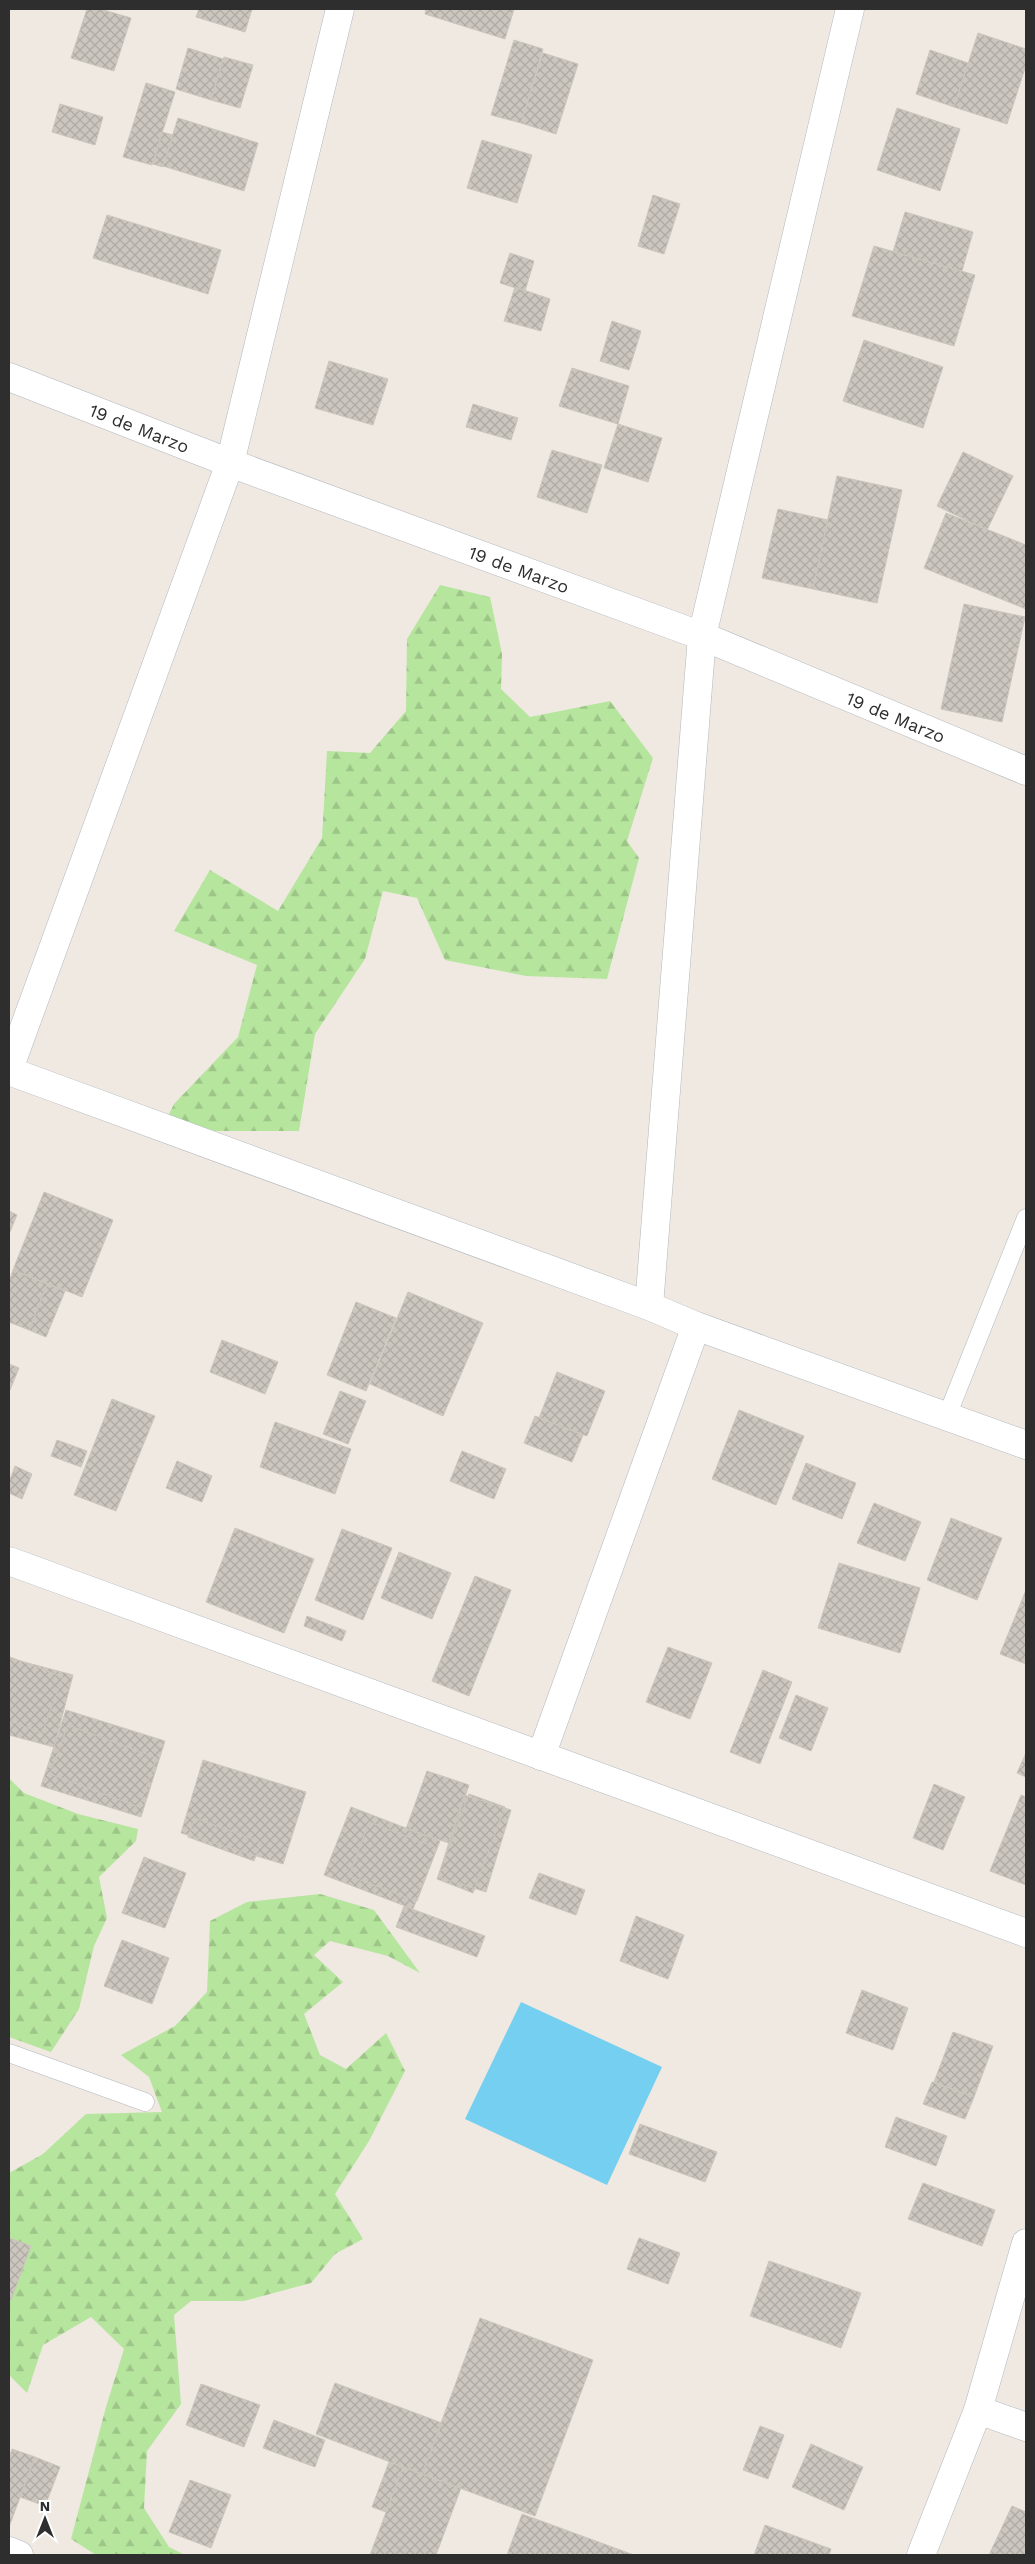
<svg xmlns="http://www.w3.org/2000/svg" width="1035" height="2564" viewBox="0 0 1035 2564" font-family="'Work Sans',sans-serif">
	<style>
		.forest { fill: url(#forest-firs) }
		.water { fill: #75cff0 }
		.building { fill: url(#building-cross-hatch); stroke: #cbc5ba }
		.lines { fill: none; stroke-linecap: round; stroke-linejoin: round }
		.service-casing { stroke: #b4b7c1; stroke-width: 19 }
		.minor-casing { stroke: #b4b7c1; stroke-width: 29 }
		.service { stroke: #fff; stroke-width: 18 }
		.minor { stroke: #fff; stroke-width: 28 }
		.labels { text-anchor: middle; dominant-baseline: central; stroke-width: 4; stroke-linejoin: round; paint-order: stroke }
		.street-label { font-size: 18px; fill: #2e2e2e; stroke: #fff }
	</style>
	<defs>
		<pattern id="forest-firs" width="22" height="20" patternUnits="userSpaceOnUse" patternTransform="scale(1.25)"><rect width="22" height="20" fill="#b6e59e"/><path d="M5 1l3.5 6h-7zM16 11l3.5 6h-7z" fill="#9dc588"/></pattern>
		<pattern id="building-cross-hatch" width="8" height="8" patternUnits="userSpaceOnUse" patternTransform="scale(1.25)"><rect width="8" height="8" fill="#cbc7bf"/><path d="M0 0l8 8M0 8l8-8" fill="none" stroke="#afaba4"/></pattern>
	</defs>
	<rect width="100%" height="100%" fill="#efe9e1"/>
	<path class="forest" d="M440 585 490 597 502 654 501 689 530 717 610 701 653 758 627 841 639 858 607 979 526 976 445 960 417 898 383 891 365 959 315 1034 299 1131H215L167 1118 174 1104 238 1037 257 965 174 931 210 870 278 911 322 838 327 751 370 753 406 711 407 639Z
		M9 1778 24 1793 78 1814 138 1829 136 1841 99 1877 107 1918 94 1946 79 2009 51 2052 9 2037Z
		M320 1894 374 1910 420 1973 388 1956 330 1941 314 1955 343 1982 304 2014 320 2055 346 2069 386 2033 405 2071 369 2141 335 2194 363 2239 335 2254 311 2283 244 2301H191L174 2315 181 2404 147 2451 144 2508 169 2547 185 2555H96L71 2539 106 2407 124 2349 91 2317 43 2345 27 2393 9 2375V2173L43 2154 86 2114 162 2112 149 2077 121 2055 175 2026 207 1992 210 1921 247 1902Z"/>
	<path class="water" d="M521 2002 662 2067 607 2185 465 2119Z"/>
	<path class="building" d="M87 9H100L131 18 114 71 71 58Z
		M199 9H252L245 32 196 17Z
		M426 9H514L505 39 425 14Z
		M978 33 1026 49V65L1007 124 954 107Z
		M514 40 543 49 521 123 491 115Z
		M188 48 223 59 211 100 176 89Z
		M930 50 968 63 954 107 916 94Z
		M543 53 578 64 556 134 521 123Z
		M224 57 253 65 240 108 211 100Z
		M146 83 175 92 152 165 123 157Z
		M60 104 103 117 95 145 52 132Z
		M897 108 960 129 940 191 877 170Z
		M178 118 258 143 244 191 163 166Z
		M162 132 173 135 163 167 153 164Z
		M482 140 532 155 517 203 467 188Z
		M653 195 680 204 664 254 638 246Z
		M905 212 973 232 962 271 893 252Z
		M107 215 221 250 208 294 93 258Z
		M874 246 975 275 954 346 852 316Z
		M510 253 534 261 525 291 500 283Z
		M515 287 550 299 541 331 504 321Z
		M612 321 641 331 629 370 600 361Z
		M864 340 943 367 923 428 843 401Z
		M329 361 388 379 373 425 315 408Z
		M572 368 629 386 618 424 559 406Z
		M473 404 518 418 511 440 466 427Z
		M618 424 662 438 648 482 604 468Z
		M552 450 602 465 587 513 537 497Z
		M963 452 1013 476 987 530 937 506Z
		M837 476 902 490 877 603 813 589Z
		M778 509 828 520 813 589 762 578Z
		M946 513 1026 545V609L924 568Z
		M964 604 1025 617 1002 722 941 709Z
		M44 1192 113 1220 82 1297 13 1270Z
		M9 1211 17 1215 9 1234Z
		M13 1270 47 1284 29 1330 9 1322V1282Z
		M47 1284 65 1291 46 1337 29 1330Z
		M408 1292 483 1323 443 1416 370 1384Z
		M356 1302 396 1318 366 1391 327 1375Z
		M222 1340 278 1362 265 1394 210 1372Z
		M9 1364 19 1368 10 1390H9Z
		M557 1372 605 1391 587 1436 539 1418Z
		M340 1391 366 1401 348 1444 323 1434Z
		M112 1399 155 1416 116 1511 74 1495Z
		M739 1410 804 1436 776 1505 712 1479Z
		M535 1416 583 1435 572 1462 524 1443Z
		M275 1422 351 1449 335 1494 260 1467Z
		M57 1440 87 1451 81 1467 51 1456Z
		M462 1451 506 1469 494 1499 450 1481Z
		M177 1461 212 1476 202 1502 166 1488Z
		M806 1463 856 1483 842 1519 792 1499Z
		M15 1466 32 1474 22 1499 9 1493V1482Z
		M874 1503 921 1522 905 1561 857 1543Z
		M951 1518 1002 1538 977 1600 927 1580Z
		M235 1528 314 1559 284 1633 206 1602Z
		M342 1529 392 1548 363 1620 315 1600Z
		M399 1552 451 1573 432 1619 381 1598Z
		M839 1563 920 1588 900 1653 818 1628Z
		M475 1576 511 1590 469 1696 432 1681Z
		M1026 1590V1664L1000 1654Z
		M307 1616 346 1631 342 1641 304 1626Z
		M668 1647 712 1663 690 1719 646 1702Z
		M10 1657 63 1677 42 1733 9 1721Z
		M9 1658 73 1675 54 1747 9 1735Z
		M763 1670 792 1682 760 1764 730 1752Z
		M796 1695 828 1708 811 1751 779 1738Z
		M66 1710 165 1741 141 1817 41 1786Z
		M68 1725 157 1758 139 1807 50 1774Z
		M1026 1753V1777L1017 1773Z
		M203 1760 306 1792 283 1864 181 1833Z
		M427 1771 469 1785 449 1843 406 1829Z
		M934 1784 965 1797 943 1850 913 1838Z
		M469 1794 505 1807 473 1893 437 1879Z
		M464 1795 511 1810 486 1892 438 1877Z
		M1021 1795 1026 1797V1885L990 1871Z
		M351 1807 440 1841 413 1909 324 1875Z
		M195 1818 261 1842 254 1861 188 1837Z
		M369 1822 437 1848 417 1901 349 1876Z
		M144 1857 186 1873 165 1928 122 1913Z
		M539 1873 585 1890 576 1915 529 1898Z
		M404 1906 485 1936 477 1957 396 1927Z
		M636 1916 684 1935 668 1979 620 1961Z
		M122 1940 169 1958 152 2004 104 1986Z
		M862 1990 908 2008 893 2050 846 2033Z
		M953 2032 993 2046 974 2097 934 2082Z
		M932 2082 974 2097 965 2119 923 2104Z
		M896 2117 947 2136 936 2166 885 2147Z
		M640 2124 717 2152 705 2182 629 2154Z
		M923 2183 995 2210 982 2246 908 2219Z
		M9 2238 31 2246 11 2300 9 2299Z
		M639 2238 680 2253 668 2284 627 2269Z
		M769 2261 861 2293 841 2348 750 2316Z
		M480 2318 593 2360 535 2516 422 2474Z
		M335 2383 442 2423 422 2474 316 2434Z
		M201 2384 260 2405 244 2447 186 2425Z
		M274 2420 325 2440 315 2467 263 2448Z
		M760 2426 784 2435 768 2479 743 2470Z
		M811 2444 863 2467 844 2510 792 2487Z
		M12 2449 35 2457 9 2527V2458Z
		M35 2457 60 2467 45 2506 20 2497Z
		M389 2462 403 2467 386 2512 372 2507Z
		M403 2467 461 2488 436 2555H370Z
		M190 2480 231 2495 211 2548 169 2532Z
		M1012 2506 1026 2512V2555H989Z
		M522 2514 634 2555H507Z
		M765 2525 831 2549 829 2555H754Z"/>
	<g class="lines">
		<g class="service-casing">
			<path id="service" d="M947 1416 1026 1218
				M9 2053 145 2102"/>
		</g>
		<g class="minor-casing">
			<g id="minor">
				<path id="s1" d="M9 377 230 463 702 636 1026 771"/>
				<path d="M9 1069 230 463 340 9"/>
				<path d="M9 1071 649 1306 696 1326 1026 1445"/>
				<path d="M649 1306 702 636 850 9"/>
				<path d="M9 1561 1026 1933"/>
				<path d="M541 1756 696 1326"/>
				<path d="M978 2410 1026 2427"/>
				<path d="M9 2551 19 2555"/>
				<path d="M921 2555 978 2410 1026 2243"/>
			</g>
		</g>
		<use href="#service" class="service"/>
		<use href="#minor" class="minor"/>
	</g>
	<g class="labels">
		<g class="street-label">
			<text stroke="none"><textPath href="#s1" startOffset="140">19 de Marzo</textPath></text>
			<text stroke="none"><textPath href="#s1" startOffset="545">19 de Marzo</textPath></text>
			<text stroke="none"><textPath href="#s1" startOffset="950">19 de Marzo</textPath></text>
		</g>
	</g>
	<rect width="1035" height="2564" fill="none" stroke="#2e2e2e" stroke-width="20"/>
	<g transform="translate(45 2519)" stroke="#ffffff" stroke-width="4" paint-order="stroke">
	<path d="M0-4L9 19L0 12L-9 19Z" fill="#2e2e2e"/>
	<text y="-8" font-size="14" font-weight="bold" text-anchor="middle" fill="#2e2e2e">N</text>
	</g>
</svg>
